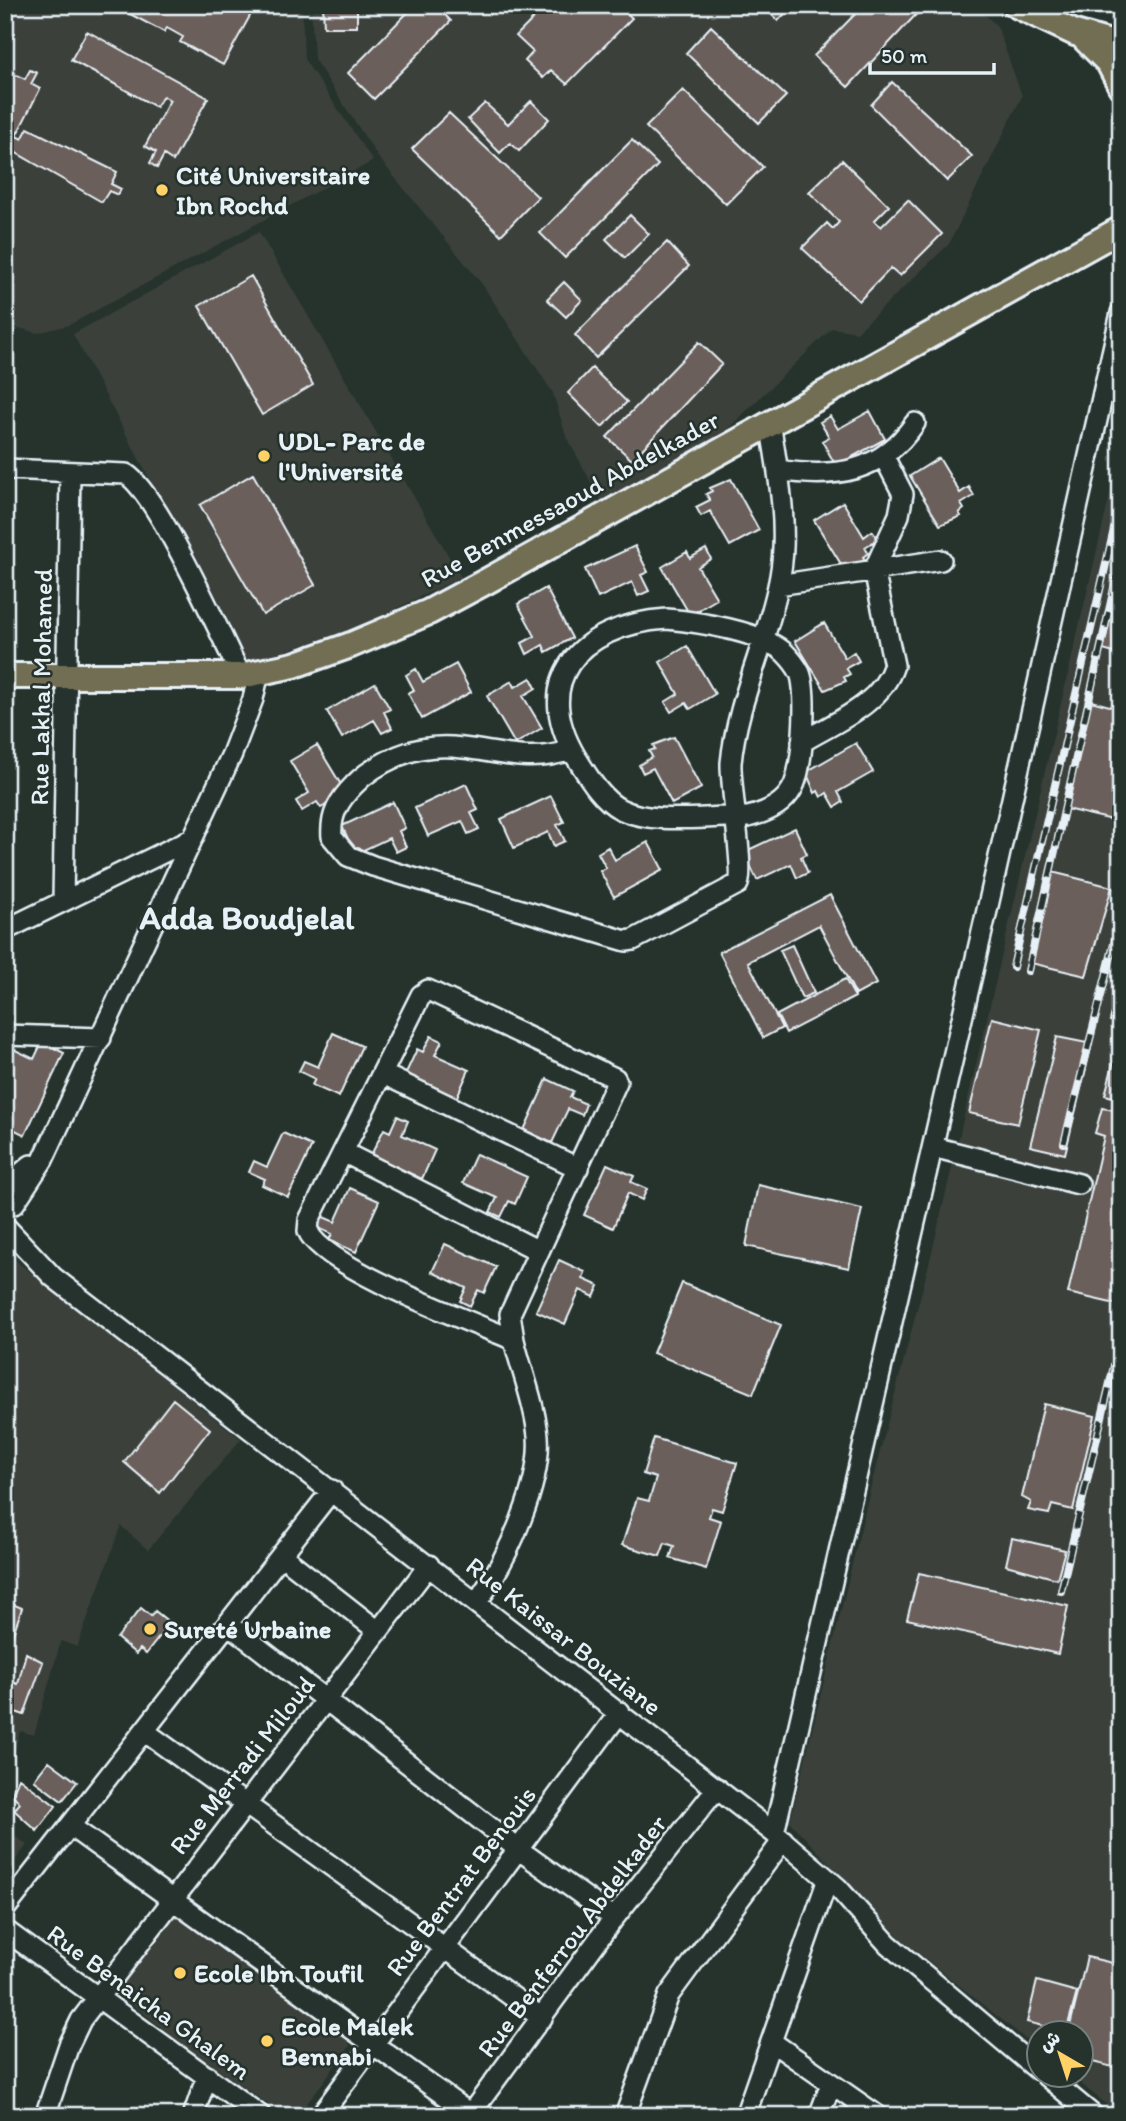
<svg xmlns="http://www.w3.org/2000/svg" width="1126" height="2121" viewBox="0 0 1126 2121" font-family="Itim,'Playpen Sans Arabic',sans-serif">
	<style>
		.built { fill: #3b403a }
		.building { fill: #6b5f5a; stroke: #e8f1f8; stroke-width: 2 }
		.lines { fill: none; stroke-linecap: round; stroke-linejoin: round }
		.minor-casing { stroke: #e8f1f8; stroke-width: 24 }
		.major-casing { stroke: #e8f1f8; stroke-width: 30 }
		.minor { stroke: #26332d; stroke-width: 19 }
		.major { stroke: #726e52; stroke-width: 24 }
		.rail-casing { stroke: #e8f1f8; stroke-width: 8 }
		.rail { stroke: #26332d; stroke-width: 5; stroke-dasharray: 16; stroke-linecap: butt }
		.poi-dot { fill: #ffd166; stroke: #26332d; stroke-width: 2.5 }
		.labels { text-anchor: middle; dominant-baseline: central; stroke-width: 5; stroke-linejoin: round; paint-order: stroke }
		.poi-label { font-size: 26px; font-weight: bold; fill: #e8f1f8; stroke: #26332d; text-anchor: start }
		.street-label { font-size: 26px; fill: #e8f1f8; stroke: #26332d }
		.district-label { font-size: 33px; font-weight: bold; fill: #e8f1f8; stroke: #26332d }
	</style>
	<rect width="100%" height="100%" fill="#26332d"/>
	<filter id="ink" filterUnits="userSpaceOnUse"><feTurbulence type="fractalNoise" baseFrequency=".0143" numOctaves="2"/><feDisplacementMap in="SourceGraphic" scale="14" xChannelSelector="R" yChannelSelector="G"/><feConvolveMatrix kernelMatrix="1 2 1 2 8 2 1 2 1" color-interpolation-filters="sRGB"/></filter>
	<g filter="url(#ink)">
		<path class="built" d="M5 5H302L304 59 373 161 69 325 37 333 23 329 5 330Z
			M311 5H975L997 26 1022 96 949 244 857 332 832 328 711 445 603 504 566 436 553 393 482 284 378 157 314 59Z
			M259 232 461 577 356 628 247 663 73 334Z
			M1121 448V2116L1071 2076H1080V2034H1038V2049L900 1938 790 1822 872 1482 932 1252Z
			M5 1252 241 1439 148 1550 121 1526 77 1647 61 1641 34 1735 20 1731 5 1785Z
			M5 1828 27 1845 5 1873Z
			M180 1915 347 2037 350 2046 299 2114 285 2116 182 2044 119 1994 116 1984 166 1917Z"/>
		<path class="building" d="M113 5H256L223 65 180 42 183 37 167 28 164 32Z
			M323 5H357V27H324Z
			M415 5H435L451 21 374 99 348 73Z
			M547 5H619L632 18 567 84 551 70 543 78 525 61 533 52 516 36Z
			M762 5H793L778 21Z
			M864 5H925L848 87 814 56Z
			M711 26 786 96 759 123 686 53Z
			M87 31 208 98 173 161 164 155 157 168 150 163 156 152 145 146 170 100 163 96 156 107 71 60Z
			M30 70 37 73 31 84 40 89 16 136 22 139 28 128 117 172 111 184 121 189 118 195 109 191 102 202 11 150 5 153V90L14 74 25 79Z
			M892 82 972 156 947 181 871 105Z
			M683 90 763 167 726 204 646 127Z
			M531 101 549 119 519 151 510 143 500 153 468 119 485 103 508 124Z
			M449 113 538 197 501 235 412 149Z
			M632 140 658 165 565 258 540 233Z
			M842 160 889 206 874 221 881 227 908 200 942 234 900 276 891 268 859 301 802 248 827 223 833 229 839 222 809 192Z
			M630 215 649 234 625 258 606 239Z
			M667 242 689 266 596 358 575 335Z
			M251 276 313 385 262 415 199 306Z
			M564 282 582 300 566 317 547 299Z
			M699 342 722 364 632 460 607 437Z
			M592 368 627 402 602 427 568 393Z
			M870 411 885 439 836 466 822 441 829 437 820 422 830 416 838 429Z
			M939 458 960 493 969 487 974 496 961 504 964 509 959 513 961 516 940 525 910 476Z
			M253 474 315 585 263 615 200 505Z
			M731 479 759 530 730 546 710 511 701 516 696 507 710 500 706 494 712 491 710 488Z
			M843 502 864 537 872 531 878 539 865 547 868 553 863 557 865 560 844 569 814 520Z
			M635 546 648 572 641 575 649 591 638 596 632 582 598 598 585 569Z
			M706 549 711 559 698 567 717 599 690 615 662 567 687 552 690 558Z
			M1121 571V655L1103 650Z
			M546 588 572 638 546 652 543 645 527 654 522 643 535 636 518 604Z
			M824 623 845 658 854 652 859 661 846 668 850 674 844 677 846 681 825 690 795 641Z
			M687 646 715 694 690 709 686 703 671 712 665 702 678 694 660 662Z
			M456 664 471 692 422 719 408 693 414 690 406 675 416 669 423 682Z
			M531 678 536 688 523 696 542 728 515 744 487 696 512 681 515 687Z
			M375 683 390 709 384 712 392 728 382 733 374 720 342 738 327 711Z
			M1091 701 1121 709V822L1066 809Z
			M674 737 701 788 672 804 653 768 643 773 639 765 652 757 649 751 655 749 653 745Z
			M856 743 873 772 838 792 843 802 835 807 827 793 821 797 818 791 815 793 806 772Z
			M317 745 346 793 321 808 317 802 302 811 296 801 309 793 290 761Z
			M466 784 478 810 471 813 479 829 468 834 462 821 428 836 415 808Z
			M551 796 564 822 557 825 565 841 554 846 548 832 514 848 501 819Z
			M393 802 405 828 399 831 406 847 396 852 389 838 355 854 342 826Z
			M795 828 807 854 801 857 808 873 797 878 791 864 757 880 744 852Z
			M648 842 663 870 614 897 600 871 606 868 598 853 608 847 615 860Z
			M1052 872 1112 887 1086 976 1031 963Z
			M830 895 876 984 856 995 819 925 748 962 782 1028 763 1038 719 952Z
			M792 945 814 993 802 998 780 950Z
			M1121 976V1023L1110 1021Z
			M845 979 855 997 786 1033 777 1015Z
			M992 1018 1041 1030 1018 1124 969 1113Z
			M333 1033 362 1046 339 1097 312 1085 315 1079 299 1071 304 1061 318 1067Z
			M431 1036 442 1041 435 1055 469 1070 456 1099 405 1075 417 1049 423 1052Z
			M1057 1037 1092 1044 1065 1154 1030 1146Z
			M42 1042 64 1053 25 1135 5 1125V1045L34 1059Z
			M1117 1049H1121V1099L1105 1095Z
			M547 1079 573 1091 570 1097 586 1104 582 1115 568 1109 552 1143 524 1130Z
			M1102 1108 1121 1111 1120 1305 1068 1293 1104 1136 1095 1133Z
			M397 1116 408 1121 402 1135 435 1150 422 1179 371 1155 384 1129 390 1132Z
			M283 1133 312 1146 288 1197 262 1185 265 1179 249 1172 254 1161 267 1167Z
			M476 1154 527 1177 515 1204 509 1201 501 1217 490 1212 497 1198 463 1183Z
			M607 1164 634 1176 631 1182 647 1189 642 1200 628 1193 613 1228 584 1215Z
			M758 1185 862 1209 849 1268 746 1246Z
			M350 1188 379 1201 356 1252 329 1240 332 1234 316 1227 321 1216 335 1222Z
			M445 1244 496 1267 484 1293 478 1290 470 1306 460 1301 466 1288 432 1272Z
			M559 1260 585 1272 583 1279 599 1286 594 1297 580 1290 565 1324 536 1311Z
			M682 1283 781 1325 753 1394 653 1353Z
			M173 1399 210 1429 160 1493 124 1462Z
			M1044 1404 1095 1416 1073 1510 1052 1505 1049 1514 1028 1510 1031 1502 1022 1497Z
			M654 1438 737 1463 722 1511 712 1508 709 1517 721 1521 706 1569 670 1558 674 1546 665 1543 660 1556 622 1545 637 1498 649 1501 656 1478 643 1474Z
			M5 1476 14 1479 5 1502Z
			M1012 1538 1065 1550 1057 1579 1006 1565Z
			M919 1573 1068 1606 1058 1654 907 1619Z
			M5 1601 22 1608 12 1637 5 1634Z
			M141 1608 151 1616 155 1611 170 1623 146 1654 140 1649 136 1654 117 1638Z
			M26 1653 43 1662 24 1715 13 1711 9 1721 5 1719V1693L9 1695 12 1682 18 1684Z
			M49 1761 77 1782 62 1801 34 1780Z
			M19 1778 56 1806 37 1831 14 1810 20 1803 12 1794Z
			M1087 1957 1121 1965V2069L1080 2059V2034H1068Z
			M1037 1981 1077 1992 1066 2032 1027 2022Z"/>
		<g class="lines">
			<g class="minor-casing">
				<path id="minor" d="M5 469 126 474C158 494 220 634 241 676
					M778 470C835 479 881 473 915 423
					M778 585 941 560
					M667 619C698 622 760 631 784 652 790 658 796 665 800 673 808 693 803 771 792 789 783 805 765 813 748 817 711 815 654 826 620 809 603 800 591 781 581 765 526 683 578 625 667 619Z
					M802 742C835 722 881 705 894 665L874 570 899 515 903 494 884 457
					M571 750C507 772 462 729 398 756 382 763 366 772 354 785 339 800 330 815 332 837L348 856 373 866 626 941 633 940 738 884C745 874 730 785 731 763 737 699 769 639 780 576 789 525 778 473 770 422
					M63 901 70 473
					M5 930 193 838
					M5 1035 101 1038
					M383 1074 578 1168
					M933 1147 1079 1184
					M343 1152 539 1251
					M5 1187 31 1165
					M14 1204 43 1160 232 754 253 699 259 672
					M5 1226 53 1277 774 1833 838 1888 888 1944 1038 2070
					M281 1555 378 1631
					M477 1602C506 1562 546 1478 537 1428 533 1399 521 1369 514 1340L510 1314 617 1082 615 1078 428 990 421 995 309 1220 308 1231C324 1268 472 1322 514 1340
					M228 1624 518 1849 614 1918
					M144 1731 542 2018
					M70 1826 473 2116
					M774 1833 988 906 1121 313
					M5 1909 332 1490
					M5 1930 261 2116
					M772 2042 878 2116
					M1046 2076 1094 2116
					M45 2116 69 2045 81 2020 429 1565
					M193 2116 207 2076
					M320 2116 620 1712
					M469 2116 614 1918 717 1788
					M625 2116 669 1995 783 1840
					M745 2116 828 1879
					M819 2116 831 2084"/>
			</g>
			<g class="major-casing">
				<path id="major" d="M1016 5 1075 33 1121 46
					M1085 39 1109 63 1121 86
					M5 676H241L294 665 351 645 429 612 487 581 1121 229"/>
			</g>
			<use href="#minor" class="minor"/>
			<use href="#major" class="major"/>
			<g class="rail-casing">
				<path id="rail" d="M1013 967 1121 499
					M1028 971 1121 557
					M1064 1143 1121 916
					M1061 1591 1121 1336"/>
			</g>
			<use href="#rail" class="rail"/>
		</g>
	</g>
	<g class="poi-dot">
		<circle cx="162" cy="190" r="7"/>
		<circle cx="264" cy="456" r="7"/>
		<circle cx="150" cy="1629" r="7"/>
		<circle cx="180" cy="1973" r="7"/>
		<circle cx="267" cy="2041" r="7"/>
	</g>
	<g class="labels">
		<g class="poi-label">
			<text x="176" y="175">Cité Universitaire<tspan x="176" dy="30">Ibn Rochd</tspan></text>
			<text x="278" y="441">UDL- Parc de<tspan x="278" dy="30">l'Université</tspan></text>
			<text x="164" y="1629">Sureté Urbaine</text>
			<text x="194" y="1973">Ecole Ibn Toufil</text>
			<text x="281" y="2026">Ecole Malek<tspan x="281" dy="30">Bennabi</tspan></text>
		</g>
		<g class="street-label">
			<text transform="translate(570 499) rotate(-29)">Rue Benmessaoud Abdelkader</text>
			<text transform="translate(41 687) rotate(-89)">Rue Lakhal Mohamed</text>
			<text transform="translate(564 1636) rotate(38)">Rue Kaissar Bouziane</text>
			<text transform="translate(242 1765) rotate(-52)">Rue Merradi Miloud</text>
			<text transform="translate(461 1881) rotate(-53)">Rue Bentrat Benouis</text>
			<text transform="translate(572 1936) rotate(-53)">Rue Benferrou Abdelkader</text>
			<text transform="translate(149 2002) rotate(36)">Rue Benaicha Ghalem</text>
		</g>
		<g class="district-label">
			<text x="247" y="917">Adda Boudjelal</text>
		</g>
	</g>
	<rect width="1126" height="2121" fill="none" stroke="#26332d" stroke-width="28"/>
	<rect x="14" y="14" width="1098" height="2093" fill="none" stroke="#e8f1f8" stroke-width="2.5" filter="url(#ink)"/>
	<g transform="translate(1060 2054) rotate(321)"><circle r="33" fill="#26332d" stroke="#747f7e" stroke-width="2"/>
	<path d="M0-5L12 26L0 18L-12 26Z" fill="#ffd166"/>
	<text y="-10" font-size="19" font-weight="bold" text-anchor="middle" fill="#e8f1f8">ش</text>
	</g>
	<path d="M870 63v10h124v-10" fill="none" stroke="#e8f1f8" stroke-width="3.5"/>
	<text x="881" y="63" font-size="21" fill="#e8f1f8" stroke="#26332d" stroke-width="5" paint-order="stroke">50 m</text>
</svg>
